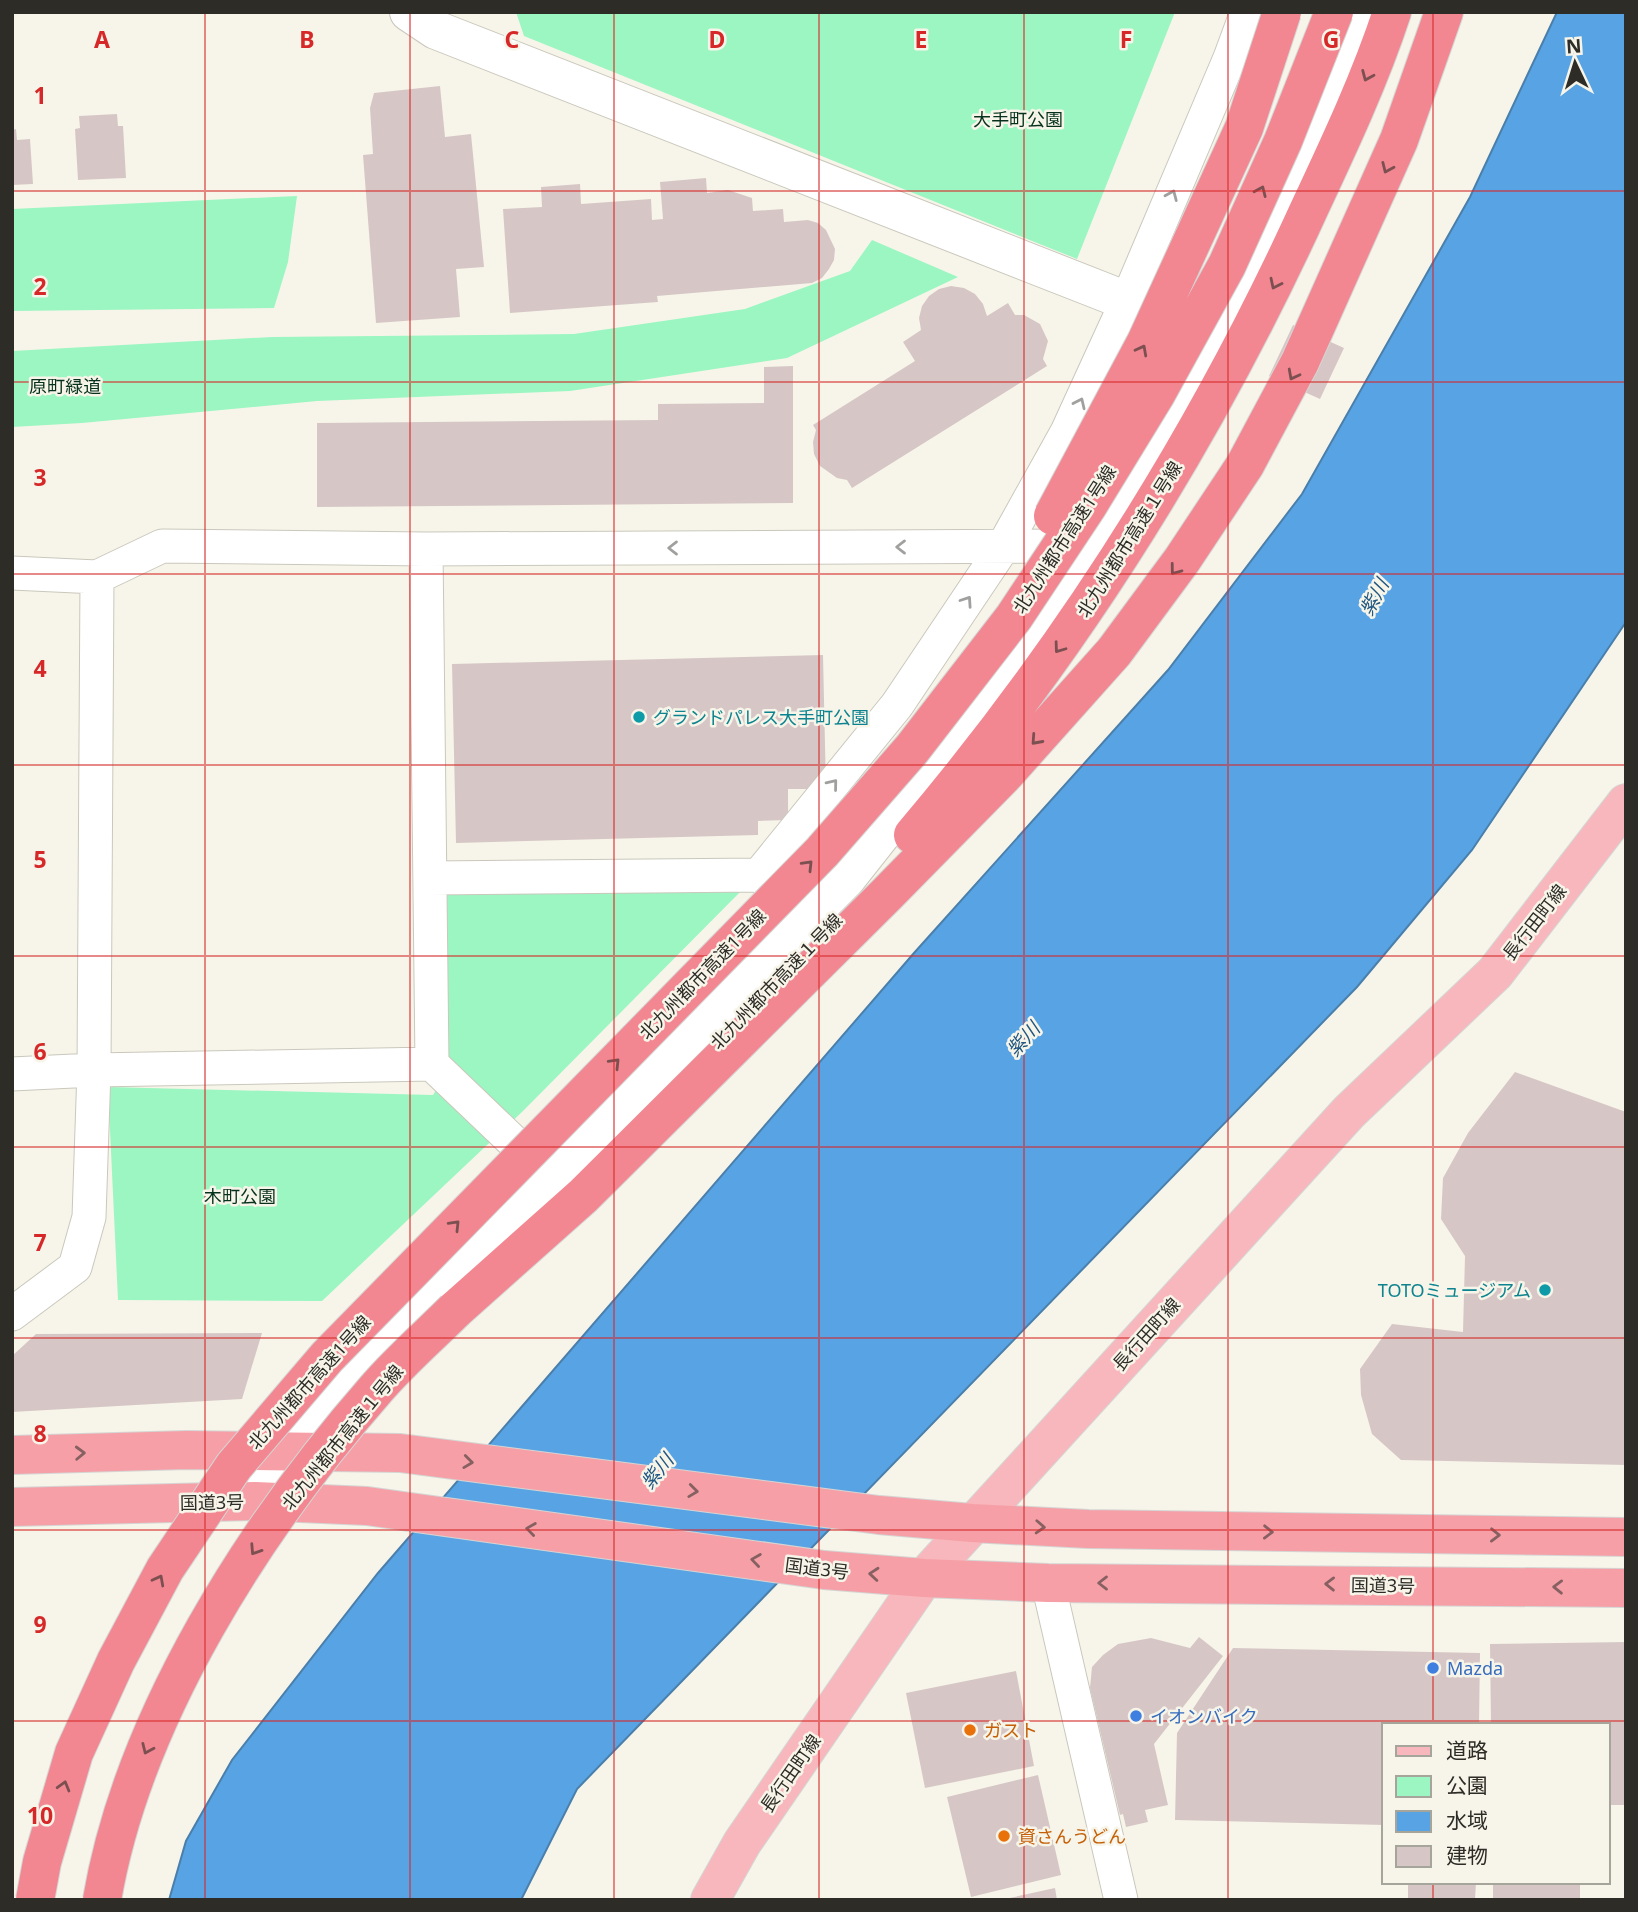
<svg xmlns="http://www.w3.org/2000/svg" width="1638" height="1912" viewBox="0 0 1638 1912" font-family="'Noto Sans','Noto Sans JP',sans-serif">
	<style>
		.green { fill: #9bf6c2 }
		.water { fill: #57a3e4; stroke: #4a7fab; stroke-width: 2 }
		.building { fill: #d6c7c6 }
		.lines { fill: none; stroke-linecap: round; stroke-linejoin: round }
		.minor-casing { stroke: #cac8bc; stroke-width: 35 }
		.tertiary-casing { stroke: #cac8bc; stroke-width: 40 }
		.primary-casing { stroke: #d5d5d4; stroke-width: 40 }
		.trunk-casing { stroke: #d5d5d4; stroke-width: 40 }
		.motorway-casing { stroke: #d5d5d4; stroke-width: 40 }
		.minor { stroke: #fff; stroke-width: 33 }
		.tertiary { stroke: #fff; stroke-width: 38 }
		.primary { stroke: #f8b7bd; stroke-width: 38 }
		.trunk { stroke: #f69fa7; stroke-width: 38 }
		.motorway { stroke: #f38791; stroke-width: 38 }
		.motorway-bridge-casing { stroke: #d5d5d4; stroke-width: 40; stroke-linecap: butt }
		.motorway-bridge { stroke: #f38791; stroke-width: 38 }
		.oneway { stroke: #7c5051 }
		.oneway2 { stroke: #a0a09e }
		.oneway3 { stroke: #876061 }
		.grid { fill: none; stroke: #d62828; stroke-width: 2; stroke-opacity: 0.55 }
		.culture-dot { fill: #0f9aa8; stroke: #f7f5e9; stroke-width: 2.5 }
		.shop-dot { fill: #3f7fe0; stroke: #f7f5e9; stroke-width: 2.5 }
		.food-dot { fill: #e8710a; stroke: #f7f5e9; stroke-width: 2.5 }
		.labels { text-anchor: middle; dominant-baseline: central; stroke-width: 5; stroke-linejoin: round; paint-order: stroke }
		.park-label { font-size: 18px; fill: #06321d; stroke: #f7f5e9 }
		.street-label { font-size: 18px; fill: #2d2c27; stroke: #f7f5e9 }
		.culture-label { font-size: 18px; fill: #0d838f; stroke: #f7f5e9; text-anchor: start }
		.shop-label { font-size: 18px; fill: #366cbe; stroke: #f7f5e9; text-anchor: start }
		.food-label { font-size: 18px; fill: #c56008; stroke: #f7f5e9; text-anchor: start }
		.water-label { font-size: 19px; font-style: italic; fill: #205682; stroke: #f7f5e9 }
		.grid-label { font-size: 23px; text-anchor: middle; font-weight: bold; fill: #d62828; stroke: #f7f5e9; stroke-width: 5; stroke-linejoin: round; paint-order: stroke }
	</style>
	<rect width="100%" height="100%" fill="#f7f5e9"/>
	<path class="green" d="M516 12H1175L1077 259 524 36Z
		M297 196 288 262 274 308 12 311V209Z
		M872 240 958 277 787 358 570 391 317 401 82 423 12 427V351L272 337 574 334 745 309 850 271Z
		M447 886H746L523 1111 322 1301 118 1300 108 1087 433 1095 447 1072Z"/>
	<path class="water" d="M1557 12H1626V622L1472 850 1357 987 577 1789 521 1900H169L186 1841 232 1760 378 1573 914 953 1168 670 1302 494 1470 197Z"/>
	<path class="building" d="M440 86 445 137 471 134 484 267 456 269 460 317 376 323 363 155 373 154 370 108 374 93Z
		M117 114 118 126H123L126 178 78 180 75 129 80 128 79 116Z
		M16 129 17 140 30 139 33 184 12 185V130Z
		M706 178 707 193 728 190 752 198 753 211 783 209 784 222 808 220 818 223 826 230 835 249 834 260 829 269 822 278 812 283 657 296 658 302 510 313 503 209 542 207 541 187 580 184 581 204 651 199 652 220 663 219 660 182Z
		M951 286 964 288 975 294 983 304 987 316 1008 303 1015 315H1024L1040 324 1048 341 1043 359 1047 366 852 488 847 480 837 478 820 466 814 454 813 442 816 430 813 425 915 361 903 342 921 330 919 318 922 306 929 296 939 289Z
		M1293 325 1344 348 1320 399 1269 376Z
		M793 366V503L317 507V423L658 420V404L764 403V367Z
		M823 655 826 789H788V820L758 821V835L456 843 452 664Z
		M1515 1072 1626 1112V1465L1401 1460 1372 1434 1361 1395 1360 1369 1392 1324 1463 1332 1465 1256 1441 1219 1443 1178 1468 1133Z
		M262 1333 242 1399 12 1412V1356L36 1334Z
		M1199 1637 1223 1656 1154 1744 1168 1805 1145 1810 1148 1822 1126 1827 1123 1814 1120 1815 1090 1688 1092 1667 1103 1655 1118 1644 1151 1638 1190 1648Z
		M1626 1642V1805H1608V1725H1491L1490 1644Z
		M1233 1648 1480 1653 1479 1725H1384V1825L1175 1820 1177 1733Z
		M1016 1671 1034 1766 925 1788 906 1693Z
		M1038 1775 1061 1875 971 1897 947 1797Z
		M1408 1882H1476L1475 1900H1408Z
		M1493 1882H1580V1900H1493Z
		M1055 1888 1057 1900H1005V1899Z"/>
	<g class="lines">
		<g class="minor-casing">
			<path id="minor" d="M12 573 97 577 162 546 426 549 1082 546
				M759 875 897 705 1003 547 1067 432 1127 301 1230 58 1247 12
				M430 878 759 875 776 889
				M432 1064 545 1172
				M12 1074 94 1070 432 1064 426 549
				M12 1314 75 1267 89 1217 94 1070 97 577
				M1048 1583 1121 1900"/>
		</g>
		<g class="tertiary-casing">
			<path id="tertiary" d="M409 12 436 30 1127 301
				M255 1501 286 1450 382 1344 846 879 963 731 1091 546 1215 339 1315 142 1363 12"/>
		</g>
		<g class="primary-casing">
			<path id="primary" d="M710 1900 742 1843 924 1578 1349 1112 1495 973 1626 803"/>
		</g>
		<g class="trunk-casing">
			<path id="trunk" d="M12 1455 187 1450 400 1453 879 1515 972 1523 1088 1529 1626 1537
				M12 1507 255 1501 367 1506 824 1570 924 1578 1048 1583 1626 1588"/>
		</g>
		<g class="motorway-casing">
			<path id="motorway" d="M913 835C1074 645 1207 433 1310 207 1340 143 1370 79 1392 12
				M455 1310 583 1196 887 894 1005 774 1114 652 1182 560 1245 465 1300 362 1399 140 1444 12"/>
		</g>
		<use href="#minor" class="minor"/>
		<use href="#tertiary" class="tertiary"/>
		<use href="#primary" class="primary"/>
		<use href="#trunk" class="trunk"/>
		<use href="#motorway" class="motorway"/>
		<g class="motorway-bridge-casing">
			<path id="motorway-bridge" d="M1053 516 1146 342 1244 128 1282 12
				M35 1900 42 1862 74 1753 116 1661 165 1569 234 1466 327 1357 822 852 912 749 1014 617 1087 507 1156 394 1227 265 1283 141 1334 12
				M102 1900C133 1717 255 1527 376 1389 400 1361 429 1336 455 1310"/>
		</g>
		<use href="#motorway-bridge" class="motorway-bridge"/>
	</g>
	<defs><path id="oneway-chevron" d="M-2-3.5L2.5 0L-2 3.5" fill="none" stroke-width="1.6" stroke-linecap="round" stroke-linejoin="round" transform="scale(1.75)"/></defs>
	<g class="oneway">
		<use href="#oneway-chevron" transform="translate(1367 76) rotate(113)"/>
		<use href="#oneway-chevron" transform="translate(1387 168) rotate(114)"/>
		<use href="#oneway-chevron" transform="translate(1261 191) rotate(-66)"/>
		<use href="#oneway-chevron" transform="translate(1275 284) rotate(116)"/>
		<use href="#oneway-chevron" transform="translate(1142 350) rotate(-62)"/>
		<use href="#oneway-chevron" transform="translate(1293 375) rotate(118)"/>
		<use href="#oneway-chevron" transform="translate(1175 570) rotate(127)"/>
		<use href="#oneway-chevron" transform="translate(1059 648) rotate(126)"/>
		<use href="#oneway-chevron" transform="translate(1036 740) rotate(132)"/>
		<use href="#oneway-chevron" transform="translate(808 865) rotate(-46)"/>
		<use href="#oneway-chevron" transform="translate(615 1063) rotate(-46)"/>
		<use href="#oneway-chevron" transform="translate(455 1225) rotate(-46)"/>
		<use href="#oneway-chevron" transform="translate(255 1550) rotate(123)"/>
		<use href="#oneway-chevron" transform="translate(159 1580) rotate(-62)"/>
		<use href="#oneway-chevron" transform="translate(147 1749) rotate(114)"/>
		<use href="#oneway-chevron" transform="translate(64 1786) rotate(-74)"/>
	</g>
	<g class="oneway2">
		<use href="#oneway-chevron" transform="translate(1172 195) rotate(-67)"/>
		<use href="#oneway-chevron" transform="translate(1080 403) rotate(-65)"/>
		<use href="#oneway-chevron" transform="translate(901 547) rotate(180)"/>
		<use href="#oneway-chevron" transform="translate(673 548) rotate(180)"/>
		<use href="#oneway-chevron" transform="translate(967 601) rotate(-56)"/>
		<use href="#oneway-chevron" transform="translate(833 784) rotate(-51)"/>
	</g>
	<g class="oneway3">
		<use href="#oneway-chevron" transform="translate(80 1453) rotate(-2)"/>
		<use href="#oneway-chevron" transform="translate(468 1462) rotate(7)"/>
		<use href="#oneway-chevron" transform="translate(693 1491) rotate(7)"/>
		<use href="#oneway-chevron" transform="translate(1040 1527) rotate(3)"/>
		<use href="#oneway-chevron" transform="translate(531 1529) rotate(-172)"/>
		<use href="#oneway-chevron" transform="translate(1268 1532) rotate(1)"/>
		<use href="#oneway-chevron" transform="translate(1495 1535) rotate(1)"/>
		<use href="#oneway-chevron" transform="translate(756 1560) rotate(-172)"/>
		<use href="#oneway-chevron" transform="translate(874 1574) rotate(-175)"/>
		<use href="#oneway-chevron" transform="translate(1103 1583) rotate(-180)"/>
		<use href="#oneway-chevron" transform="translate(1330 1584) rotate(-179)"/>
		<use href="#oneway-chevron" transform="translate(1558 1587) rotate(-179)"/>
	</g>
	<path class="grid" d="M205 12V1900M410 12V1900M614 12V1900M819 12V1900M1024 12V1900M1228 12V1900M1433 12V1725M12 191H1626M12 382H1626M12 574H1626M12 765H1626M12 956H1626M12 1147H1626M12 1338H1626M12 1530H1626M12 1721H1626M1433 1882V1900"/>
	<g class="culture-dot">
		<circle cx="639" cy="717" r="7"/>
		<circle cx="1545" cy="1290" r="7"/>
	</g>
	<g class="shop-dot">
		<circle cx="1433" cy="1668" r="7"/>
		<circle cx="1136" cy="1716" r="7"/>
	</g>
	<g class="food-dot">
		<circle cx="970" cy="1730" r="7"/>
		<circle cx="1004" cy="1836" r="7"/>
	</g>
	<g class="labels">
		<g class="park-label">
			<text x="1018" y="119">大手町公園</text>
			<text x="65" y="386">原町緑道</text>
			<text x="240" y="1196">木町公園</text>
		</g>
		<g class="street-label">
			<text transform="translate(1064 539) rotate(-57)">北九州都市高速1号線</text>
			<text transform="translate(1129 539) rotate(-58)">北九州都市高速１号線</text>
			<text transform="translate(1534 922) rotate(-52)">長行田町線</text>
			<text transform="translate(702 974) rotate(-46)">北九州都市高速1号線</text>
			<text transform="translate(776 981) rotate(-46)">北九州都市高速１号線</text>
			<text transform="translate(1146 1334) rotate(-48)">長行田町線</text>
			<text transform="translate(309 1382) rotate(-48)">北九州都市高速1号線</text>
			<text transform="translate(342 1437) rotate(-51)">北九州都市高速１号線</text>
			<text transform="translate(212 1502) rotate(-1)">国道3号</text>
			<text transform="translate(817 1568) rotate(7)">国道3号</text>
			<text transform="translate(1383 1585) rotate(1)">国道3号</text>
			<text transform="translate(790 1773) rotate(-55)">長行田町線</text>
		</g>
		<g class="culture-label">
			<text x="653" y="717">グランドパレス大手町公園</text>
			<text x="1531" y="1290" text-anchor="end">TOTOミュージアム</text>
		</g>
		<g class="shop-label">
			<text x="1447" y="1668">Mazda</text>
			<text x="1150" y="1716">イオンバイク</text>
		</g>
		<g class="food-label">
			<text x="984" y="1730">ガスト</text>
			<text x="1018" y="1836">資さんうどん</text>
		</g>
		<g class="water-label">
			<text transform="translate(1374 597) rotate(-61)">紫川</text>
			<text transform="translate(1023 1039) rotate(-48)">紫川</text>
			<text transform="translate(657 1471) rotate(-51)">紫川</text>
		</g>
	</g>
	<g class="grid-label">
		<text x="102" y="48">A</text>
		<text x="307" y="48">B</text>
		<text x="512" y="48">C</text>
		<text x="717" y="48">D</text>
		<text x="921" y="48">E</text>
		<text x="1126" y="48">F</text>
		<text x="1331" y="48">G</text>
		<text x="40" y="104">1</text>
		<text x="40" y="295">2</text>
		<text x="40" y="486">3</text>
		<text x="40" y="677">4</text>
		<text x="40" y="868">5</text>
		<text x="40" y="1060">6</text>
		<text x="40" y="1251">7</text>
		<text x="40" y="1442">8</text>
		<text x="40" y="1633">9</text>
		<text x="40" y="1824">10</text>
	</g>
	<rect width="1638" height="1912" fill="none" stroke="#2d2c27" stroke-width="28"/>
	<rect x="1382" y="1723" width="228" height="161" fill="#f7f5e9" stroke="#a6a59b" stroke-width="2"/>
	<rect x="1396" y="1746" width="35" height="10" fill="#f8b7bd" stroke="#a6a59b" stroke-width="2"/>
	<text x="1446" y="1758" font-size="21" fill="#2d2c27">道路</text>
	<rect x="1396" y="1776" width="35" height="21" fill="#9bf6c2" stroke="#a6a59b" stroke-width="2"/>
	<text x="1446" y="1793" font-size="21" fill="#2d2c27">公園</text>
	<rect x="1396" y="1811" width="35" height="21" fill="#57a3e4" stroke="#a6a59b" stroke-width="2"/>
	<text x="1446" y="1828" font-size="21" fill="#2d2c27">水域</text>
	<rect x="1396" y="1846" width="35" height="21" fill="#d6c7c6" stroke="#a6a59b" stroke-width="2"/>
	<text x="1446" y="1863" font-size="21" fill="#2d2c27">建物</text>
	<g transform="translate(1575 63) rotate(356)" stroke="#f7f5e9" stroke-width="5" paint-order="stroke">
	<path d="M0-5L12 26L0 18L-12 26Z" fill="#2d2c27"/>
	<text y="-10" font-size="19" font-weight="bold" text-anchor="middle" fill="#2d2c27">N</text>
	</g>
</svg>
